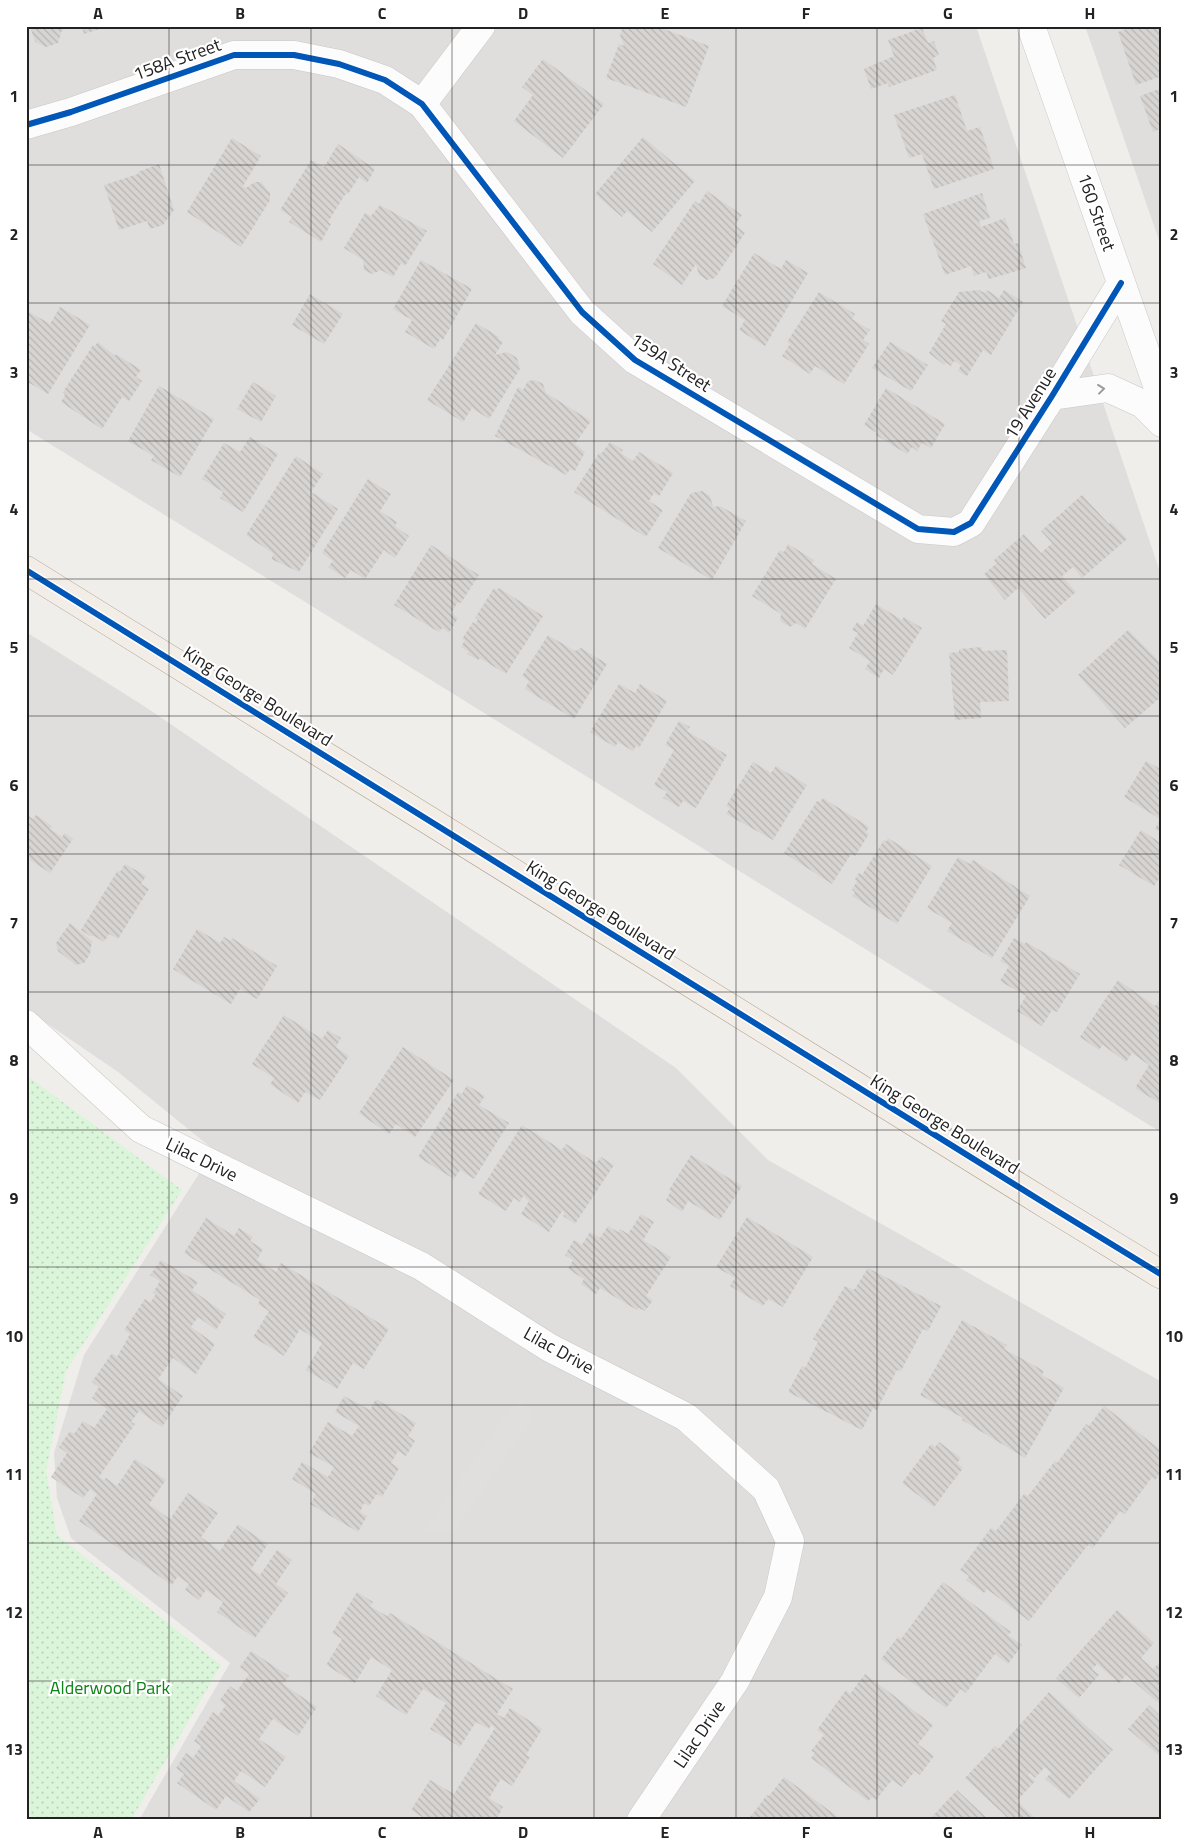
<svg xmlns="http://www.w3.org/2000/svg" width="1188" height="1846" viewBox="0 0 1188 1846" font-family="'Titillium Web',sans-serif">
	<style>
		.residential { fill: #dfdedc }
		.park { fill: url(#park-dots) }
		.parking { fill: #e0dfde }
		.building { fill: url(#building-back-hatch) }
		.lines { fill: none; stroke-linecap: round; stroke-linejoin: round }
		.minor-casing { stroke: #c9c8c7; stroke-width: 29 }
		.tertiary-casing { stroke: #c9c8c7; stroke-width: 29 }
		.primary-casing { stroke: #a79c86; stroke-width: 29 }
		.minor { stroke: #fdfcfc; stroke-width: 28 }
		.tertiary { stroke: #fdfcfc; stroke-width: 28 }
		.primary { stroke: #f3ede7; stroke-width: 28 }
		.cycleway-casing { stroke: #fff; stroke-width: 9 }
		.cycleway { stroke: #0057b8; stroke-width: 6 }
		.oneway { stroke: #9a9a9a }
		.grid { fill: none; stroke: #222; stroke-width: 1; stroke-opacity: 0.55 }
		.labels { text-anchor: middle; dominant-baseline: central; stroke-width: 4.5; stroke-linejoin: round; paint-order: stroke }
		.street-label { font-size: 18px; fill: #222; stroke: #fff }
		.park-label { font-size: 18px; fill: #0c8416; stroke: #fff }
		.neatline { fill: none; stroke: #222; stroke-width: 2 }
		.grid-label { font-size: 16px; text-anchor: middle; font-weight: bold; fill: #222 }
	</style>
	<defs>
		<pattern id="park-dots" width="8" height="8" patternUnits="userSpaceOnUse" patternTransform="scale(1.25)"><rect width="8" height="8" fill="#daf5da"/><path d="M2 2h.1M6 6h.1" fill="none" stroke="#bbd2bb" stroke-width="1.8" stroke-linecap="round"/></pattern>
		<pattern id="building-back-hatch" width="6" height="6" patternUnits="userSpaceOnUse" patternTransform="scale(1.25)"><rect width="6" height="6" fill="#d7d4d2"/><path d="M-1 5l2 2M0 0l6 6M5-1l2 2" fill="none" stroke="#b8b6b4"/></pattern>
	</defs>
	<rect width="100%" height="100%" fill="#f0eeeb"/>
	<path class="residential" d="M26 26H976L1162 578V1133L26 429Z
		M1085 26H1162V249Z
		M26 632 144 706 676 1068 768 1160 1162 1382V1820H139L230 1663 71 1538 57 1498 54 1453 84 1355 214 1150 118 1072 26 1009Z"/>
	<path class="park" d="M26 1075 182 1190 66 1371 46 1471 57 1535 221 1665 131 1820H26Z"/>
	<path class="parking" d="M520 1395 534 1417 454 1531H424Z"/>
	<path class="building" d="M30 26H71L72 27 62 30 58 43 46 47 35 42Z
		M82 26H106V27L84 34Z
		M623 26H656L709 46 686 107 606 78 619 44 624 46 620 35Z
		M1135 26H1162V76L1136 85 1118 32Z
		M922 28 928 43 934 41 939 55 933 58 937 70 889 87 888 83 871 89 864 69 894 56 888 40Z
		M543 59 604 104 563 158 514 121 533 95 522 87Z
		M1162 88V128L1153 132 1140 96Z
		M955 95 967 131 980 127 994 169 934 189 922 154 909 158 894 115Z
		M643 137 695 181 652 232 627 211 622 217 595 194Z
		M232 138 261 156 243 186 246 188 255 182H261L270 193V200L241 247 187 212Z
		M338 144 375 169 367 183 359 177 348 194 346 193 328 222 331 224 321 242 289 222 292 217 280 210 311 160 324 167Z
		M159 164 174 210 163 225 150 229 147 221 119 230 104 185 138 174V172Z
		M707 191 742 215 735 225 745 233 715 278 707 280 699 275 696 264 682 285 653 264 695 201 699 204Z
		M982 193 990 218 979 221 981 227 1005 218 1014 244 1018 243 1026 268 989 279 986 272 974 276 971 266 945 275 923 214Z
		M380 205 427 231 405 266 401 263 393 277 381 270 372 274 364 270 363 260 344 248 365 213 371 216Z
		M754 253 781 269 786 260 808 273 765 346 739 330 745 320 722 306Z
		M421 260 472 289 443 340 441 338 434 349 405 332 412 320 393 309Z
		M979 290 985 293 987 290 999 298 1004 290 1023 302 991 355 983 350 967 376 958 371 961 365 954 361 951 366 946 363 944 365 929 353 946 324 941 321 959 292Z
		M819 292 855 314 852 319 870 330 863 340 869 344 844 384 815 366 810 374 782 356 790 344 787 342Z
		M310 294 343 314 324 344 292 325Z
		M60 307 90 325 48 394 26 381V310L50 324Z
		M476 323 499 337 498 339 503 342 495 355 507 352 517 358 520 369 489 419 472 408 463 422 427 400Z
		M98 342 115 356 116 354 141 370 136 377 142 381 129 401 122 397 102 429 61 402 65 395 63 392 93 345 95 346Z
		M890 342 928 365 911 391 872 368Z
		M535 380 543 384 546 393 591 421 575 444 585 452 575 471 570 469 566 475 495 436 518 387 523 390 528 381Z
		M253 382 276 396 261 422 237 409Z
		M159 386 214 419 180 477 151 460 154 456 128 441Z
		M886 388 945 424 931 448 922 443 917 451 912 447 907 454 876 435 877 433 864 425Z
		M250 437 278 454 243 512 220 498 223 492 202 479 224 443 240 452Z
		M610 442 623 450 621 453 633 461 639 452 673 473 659 496 654 493 649 501 663 510 646 537 574 492 599 453 601 454Z
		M296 456 323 474 311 492 338 509 299 572 271 559 274 554 246 535Z
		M368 479 391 494 380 511 397 522 395 526 409 536 395 558 384 550 365 579 351 570 345 578 328 567 333 561 322 553Z
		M702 491 710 496 713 507 720 506 746 521 712 580 658 548 691 493Z
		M1082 495 1109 524 1111 522 1127 539 1082 578 1073 567 1062 576 1076 592 1045 619 1018 588 1005 600 984 574 997 563 994 560 1024 534 1041 553 1052 543 1041 531Z
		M788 544 814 560 812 564 836 579 805 629 796 623 790 627 780 621 781 614 752 596 780 550 784 552Z
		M431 545 479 575 461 603 458 602 451 613 458 618 449 633 442 628 439 632 394 605Z
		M494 588 497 590 499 588 543 616 506 674 480 658 478 660 467 654 469 652 461 647 465 640 462 639 473 622 475 624 478 619 475 618Z
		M876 604 902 620 904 617 922 628 893 675 884 669 879 678 865 669 870 661 849 648 858 633 852 630 857 622 863 626Z
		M1128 630 1162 664V696L1125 728 1078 675Z
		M548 635 575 651 581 648 607 664 574 719 525 689 529 681 522 676Z
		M982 647V651L1007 650 1009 701 980 702 981 718 955 720 949 653 959 652V649Z
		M619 684 635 693 640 684 667 701 639 748 636 746 633 751 618 742 615 747 590 732Z
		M679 721 690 727 687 731 727 755 696 808 683 801 679 807 663 798 667 792 654 785 674 750 665 745Z
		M1146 761 1162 770V833L1155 829 1160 819 1124 797Z
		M753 762 771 773 776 766 807 785 773 840 726 814 730 808 726 806Z
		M823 798 869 827 866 832 869 834 855 856 851 854 832 884 784 853 817 801 820 802Z
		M26 814 33 819 36 815 52 826 50 829 62 837 65 833 73 839 50 873 26 857Z
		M1141 830 1162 844V874L1154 886 1119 865Z
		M888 838 932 866 897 924 852 896 855 892 852 890 857 881 855 879 859 873 862 875 884 840 886 842Z
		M958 857 970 864 973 860 1030 896 992 958 947 931 952 923 927 908Z
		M125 864 146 876 141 884 149 889 118 939 109 934 104 942 94 936H90L81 930 118 870 120 872Z
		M70 923 92 941 90 954 84 963 76 965 58 951 56 943Z
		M197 929 220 943 224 937 231 941 232 938 277 966 257 999 240 989 231 1004 173 969Z
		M1014 938 1025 944 1026 942 1080 974 1057 1012 1052 1010 1042 1026 1017 1011 1026 996 1000 981 1009 966 1000 961Z
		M1118 980 1155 1006 1159 1001 1162 1003 1161 1104 1135 1088 1149 1065 1132 1053 1126 1062 1103 1045 1099 1050 1080 1037Z
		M284 1015 322 1039 328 1030 341 1038 336 1047 349 1056 320 1100 305 1092 298 1103 270 1084 274 1078 252 1064Z
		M403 1047 454 1080 415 1137 396 1124 389 1134 359 1113Z
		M467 1085 485 1096 479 1105 509 1123 474 1179 460 1170 454 1179 418 1157 458 1092 462 1094Z
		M522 1125 562 1150 566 1144 596 1163 601 1157 614 1165 575 1224 563 1216 565 1213 562 1211 549 1232 521 1214 529 1201 523 1196 520 1202 514 1198 506 1211 478 1194Z
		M691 1155 742 1186 720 1220 688 1201 682 1212 666 1200 671 1191 669 1190Z
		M641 1214 654 1222 643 1240 671 1257 646 1296 653 1300 645 1311 639 1308 637 1310 600 1288 596 1294 581 1284 584 1279 568 1269 573 1260 565 1255 574 1240 582 1245 590 1232 600 1238 608 1226 618 1232 620 1229 628 1234Z
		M747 1217 813 1257 783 1307 768 1299 763 1306 730 1286 735 1278 716 1267Z
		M206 1218 234 1236 239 1228 253 1237 250 1241 263 1249 257 1260 276 1272 281 1263 389 1329 364 1369 353 1363 337 1389 306 1370 322 1343 300 1329 284 1356 253 1337 269 1311 258 1304 260 1300 184 1253Z
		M161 1260 198 1282 192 1290 226 1314 216 1330 198 1317 191 1327 215 1344 196 1374 173 1358 158 1379 183 1396 162 1427 139 1411 131 1422 135 1424 99 1477 104 1480 106 1478 117 1486 135 1459 166 1480 149 1504 170 1519 188 1493 218 1513 201 1537 220 1551 238 1524 268 1544 251 1569 260 1575 277 1550 292 1560 276 1584 288 1593 255 1638 217 1612 223 1602 206 1590 199 1600 185 1590 189 1584 178 1576 172 1585 79 1521 97 1494 90 1489 83 1498 51 1477 67 1453 59 1447 70 1431 74 1434 83 1421 94 1428 107 1409 92 1398 99 1387 92 1382 112 1353 117 1357 130 1334 124 1330 145 1299 150 1303 156 1294 153 1293 160 1281 150 1275Z
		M868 1268 941 1306 928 1331 923 1329 901 1371 897 1370 877 1410 873 1408 862 1430 788 1392 802 1366 805 1368 818 1342 813 1339 845 1286 854 1290Z
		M962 1320 1007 1345 1004 1349 1044 1371 1042 1375 1064 1388 1025 1458 962 1420 963 1418 920 1395Z
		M344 1396 370 1410 376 1399 416 1423 408 1436 415 1441 406 1456 398 1451 391 1463 399 1468 382 1497 377 1494 369 1506 364 1503 360 1512 367 1516 358 1532 310 1504 316 1494 292 1479 302 1462 328 1477 334 1467 309 1453 328 1422 352 1436 359 1426 335 1412Z
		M1104 1406 1162 1451V1471L1155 1480 1152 1477 1125 1514 1120 1511 1093 1548 1088 1545 1029 1621 987 1589 984 1593 966 1580 969 1576 960 1570 991 1528 996 1531 1024 1494 1028 1496 1055 1461 1057 1463 1086 1424 1089 1426Z
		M939 1442 961 1458 957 1463 963 1468 934 1507 902 1483 931 1444 935 1447Z
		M943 1582 1011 1632 1008 1635 1022 1645 1008 1664 995 1654 966 1693 961 1689 946 1708 881 1659 898 1637 901 1639Z
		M357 1592 373 1602 370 1606 387 1616 390 1613 513 1689 497 1714 504 1718 510 1708 542 1729 526 1755 530 1757 512 1786 501 1779 489 1798 503 1807 496 1820H427L411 1810 430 1780 454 1794 495 1728 491 1725 489 1729 476 1722 460 1747 430 1729 446 1703 423 1689 406 1715 376 1696 392 1670 371 1657 355 1683 326 1665 342 1639 332 1633Z
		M1117 1610 1154 1643 1141 1658 1153 1669 1162 1660V1706L1126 1675 1119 1683 1097 1664 1092 1669 1099 1675 1079 1698 1056 1678Z
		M251 1651 289 1676 283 1684 317 1707 298 1736 273 1719 259 1739 286 1757 265 1787 241 1771 234 1781 260 1799 249 1812 226 1796 216 1810 177 1783 184 1774 176 1768 186 1753 193 1758 201 1746 194 1741 213 1712 218 1716 226 1705 220 1700 230 1686 237 1691 249 1674 240 1667Z
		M865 1674 933 1725 918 1744 934 1756 920 1775 915 1771 902 1787 892 1780 876 1800 872 1797 868 1801 811 1758 815 1753 811 1751 824 1735 817 1730 846 1690 850 1694Z
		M1049 1692 1113 1750 1069 1799 1045 1779 1051 1773 1045 1767 1035 1778 1030 1773 1028 1775 1035 1781 1017 1801 1037 1820H1010L965 1778 995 1746 998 1749Z
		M1149 1705 1162 1717V1758L1128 1729Z
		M784 1777 842 1820H748L767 1795 769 1796Z
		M957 1790 989 1820H929Z"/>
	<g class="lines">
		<g class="minor-casing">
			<path id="minor" d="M422 104 481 26
				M26 125 71 112 234 55H294L339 64 385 80 422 104 582 312 635 360 918 529 954 532 971 523 1052 396 1121 283
				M1052 396 1108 388 1143 404 1162 423
				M26 1024 141 1129 421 1266 550 1348 686 1417 766 1489 790 1541 778 1597 735 1681 641 1820"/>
		</g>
		<g class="tertiary-casing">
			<path id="tertiary" d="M1031 26 1162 399"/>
		</g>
		<g class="primary-casing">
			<path id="primary" d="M26 570 1054 1209 1162 1275"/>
		</g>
		<use href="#minor" class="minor"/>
		<use href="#tertiary" class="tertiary"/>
		<use href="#primary" class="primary"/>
		<g class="cycleway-casing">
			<path id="cycleway" d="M26 125 71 112 234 55H294L339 64 385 80 422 104 582 312 635 360 918 529 954 532 971 523 1052 396 1121 283
				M26 570 1054 1209 1162 1275"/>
		</g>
		<use href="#cycleway" class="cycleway"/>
	</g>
	<defs><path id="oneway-chevron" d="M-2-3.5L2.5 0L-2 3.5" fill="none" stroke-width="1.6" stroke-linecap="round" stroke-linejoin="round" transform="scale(1.25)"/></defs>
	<use class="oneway" href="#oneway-chevron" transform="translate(1101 389) rotate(-7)"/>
	<path class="grid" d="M169 26V1820M311 26V1820M452 26V1820M594 26V1820M736 26V1820M877 26V1820M1019 26V1820M26 165H1162M26 303H1162M26 441H1162M26 579H1162M26 716H1162M26 854H1162M26 992H1162M26 1130H1162M26 1267H1162M26 1405H1162M26 1543H1162M26 1681H1162"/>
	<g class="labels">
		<g class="street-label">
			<text transform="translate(177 59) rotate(-20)">158A Street</text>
			<text transform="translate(1097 212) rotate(71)">160 Street</text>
			<text transform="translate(671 362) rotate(33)">159A Street</text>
			<text transform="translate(1030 403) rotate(-58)">19 Avenue</text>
			<text transform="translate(258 696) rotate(32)">King George Boulevard</text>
			<text transform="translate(601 910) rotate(32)">King George Boulevard</text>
			<text transform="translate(945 1124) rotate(32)">King George Boulevard</text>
			<text transform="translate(202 1159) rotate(26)">Lilac Drive</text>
			<text transform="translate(559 1350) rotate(29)">Lilac Drive</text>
			<text transform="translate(699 1734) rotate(-56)">Lilac Drive</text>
		</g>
		<g class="park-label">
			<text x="110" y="1687">Alderwood Park</text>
		</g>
	</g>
	<rect width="1188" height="1846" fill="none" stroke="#ffffff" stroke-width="55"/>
	<rect x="28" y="28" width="1132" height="1790" class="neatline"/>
	<g class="grid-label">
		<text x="98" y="19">A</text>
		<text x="240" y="19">B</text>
		<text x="382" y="19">C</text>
		<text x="523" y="19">D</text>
		<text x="665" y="19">E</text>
		<text x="806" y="19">F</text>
		<text x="948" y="19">G</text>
		<text x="1090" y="19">H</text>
		<text x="14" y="102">1</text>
		<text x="1174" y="102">1</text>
		<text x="14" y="240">2</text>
		<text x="1174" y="240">2</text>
		<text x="14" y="378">3</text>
		<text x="1174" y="378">3</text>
		<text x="14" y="515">4</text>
		<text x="1174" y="515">4</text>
		<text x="14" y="653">5</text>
		<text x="1174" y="653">5</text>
		<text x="14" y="791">6</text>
		<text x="1174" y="791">6</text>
		<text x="14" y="929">7</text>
		<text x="1174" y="929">7</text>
		<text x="14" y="1066">8</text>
		<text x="1174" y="1066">8</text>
		<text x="14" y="1204">9</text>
		<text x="1174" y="1204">9</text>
		<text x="14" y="1342">10</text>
		<text x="1174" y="1342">10</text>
		<text x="14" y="1480">11</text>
		<text x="1174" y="1480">11</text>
		<text x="14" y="1618">12</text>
		<text x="1174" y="1618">12</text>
		<text x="14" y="1755">13</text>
		<text x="1174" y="1755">13</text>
		<text x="98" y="1838">A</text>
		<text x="240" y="1838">B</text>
		<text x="382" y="1838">C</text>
		<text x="523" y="1838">D</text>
		<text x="665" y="1838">E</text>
		<text x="806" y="1838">F</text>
		<text x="948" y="1838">G</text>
		<text x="1090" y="1838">H</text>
	</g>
</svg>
